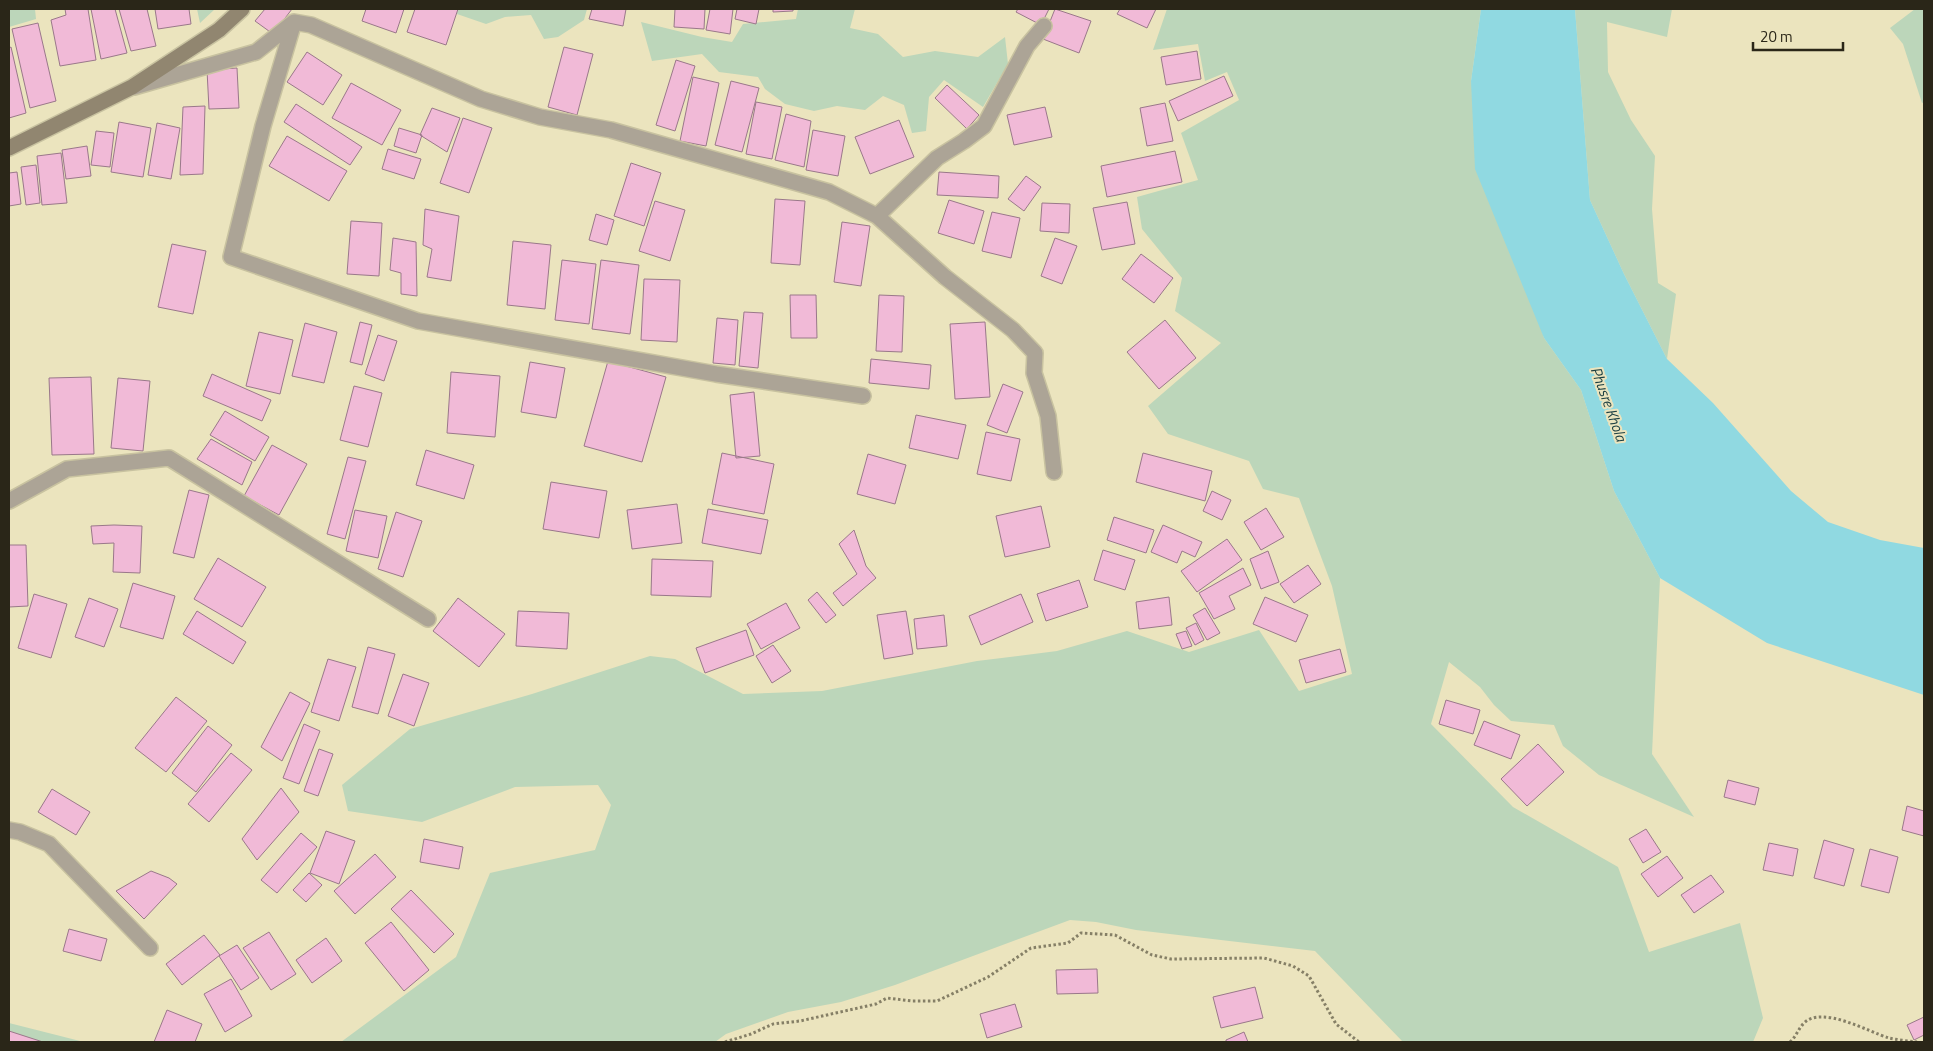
<svg xmlns="http://www.w3.org/2000/svg" width="1933" height="1051" viewBox="0 0 1933 1051" font-family="'Titillium Web',sans-serif">
	<style>
		.green { fill: #bcd6ba }
		.water { fill: #90d9e1 }
		.building { fill: #f1bad7; stroke: #9a788a }
		.lines { fill: none; stroke-linecap: round; stroke-linejoin: round }
		.minor-casing { stroke: #c8c2a0; stroke-width: 18 }
		.secondary-casing { stroke: #c8c2a0; stroke-width: 18 }
		.path { stroke: #857f66; stroke-width: 3; stroke-dasharray: 2.5 2.5; stroke-linecap: butt }
		.minor { stroke: #aca496; stroke-width: 15 }
		.secondary { stroke: #918670; stroke-width: 15 }
		.labels { text-anchor: middle; dominant-baseline: central; stroke-width: 4; stroke-linejoin: round; paint-order: stroke }
		.water-label { font-size: 15px; font-style: italic; fill: #1b3f42; stroke: #ebe4be }
	</style>
	<rect width="100%" height="100%" fill="#ebe4be"/>
	<path class="green" d="M9 9H35L36 19 9 27Z
		M197 9H215L200 23Z
		M453 9H587L584 20 558 37 544 39 531 15 505 17 486 24 457 14Z
		M798 9H855L850 28 878 34 903 57 935 51 978 57 1005 37 1008 64 983 107 944 80 929 97 926 131 912 133 904 105 883 96 865 110 837 106 814 111 785 104 765 89 758 77 719 72 702 54 652 61 641 22 702 37 732 42 743 24 796 19Z
		M1167 9H1481L1471 81 1544 338 1581 390 1614 491 1660 578 1652 754 1694 817 1599 775 1563 746 1554 725 1511 721 1494 705 1480 687 1449 662 1431 724 1513 807 1618 867 1649 952 1740 923 1763 1018 1753 1042H1403L1315 951 1136 930 1096 922 1070 920 895 985 841 1002 788 1012 726 1034 715 1042H341L456 957 490 873 595 850 611 805 598 785 515 787 422 822 348 811 342 785 410 729 532 694 650 656 675 659 743 694 822 691 977 661 1057 651 1127 631 1189 652 1259 630 1299 691 1352 674 1332 586 1299 498 1263 489 1249 461 1168 434 1148 406 1221 343 1175 311 1182 278 1142 229 1137 197 1198 180 1181 133 1239 100 1227 72 1205 81 1198 44 1153 50Z
		M1575 9H1672L1667 37 1607 22 1608 72 1631 120 1655 156 1652 209 1658 283 1676 294 1667 359 1624 274 1590 200Z
		M1915 9H1924V102L1922 103 1903 44 1890 28Z
		M9 1023 84 1042H9Z"/>
	<path class="water" d="M1481 9H1575L1590 200 1624 274 1667 359 1713 403 1791 491 1828 522 1880 540 1924 548V695L1767 643 1660 578 1614 491 1581 390 1544 338 1475 169 1471 81Z"/>
	<path class="building" d="M65 9H88L96 60 60 66 51 20 66 15Z
		M91 9H115L127 53 101 59Z
		M119 9H147L156 46 131 51Z
		M155 9H189L191 24 158 29Z
		M265 9H292L273 34 255 21Z
		M366 9H404L396 33 362 21Z
		M415 9H458L446 45 407 32Z
		M592 9H626L623 26 589 19Z
		M675 9H705L704 29 674 27Z
		M710 9H733L730 34 706 30Z
		M737 9H759L756 24 735 19Z
		M773 9H793V11L773 12Z
		M1018 9H1049L1041 25 1016 12Z
		M1055 9 1091 21 1079 53 1043 39Z
		M1120 9H1156L1147 28 1117 14Z
		M38 23 56 101 30 108 12 29Z
		M11 47 26 113 9 118V48Z
		M564 47 593 54 577 115 548 107Z
		M1197 51 1201 79 1166 85 1161 57Z
		M307 52 342 75 323 105 287 82Z
		M676 60 695 66 675 131 656 125Z
		M237 68 239 108 209 109 207 70Z
		M1224 76 1233 96 1178 121 1169 101Z
		M693 77 719 83 706 146 680 141Z
		M731 81 759 88 742 152 715 145Z
		M351 83 401 110 382 145 332 118Z
		M947 85 979 115 967 129 935 98Z
		M756 102 782 107 772 159 746 154Z
		M1165 103 1173 141 1147 146 1140 108Z
		M296 104 362 147 350 165 284 122Z
		M205 106 203 174 180 175 183 107Z
		M1045 107 1052 137 1014 145 1007 115Z
		M432 108 460 118 447 152 420 135Z
		M786 114 811 121 804 167 775 160Z
		M463 118 492 128 469 193 440 183Z
		M899 120 914 157 870 174 855 137Z
		M119 122 151 128 143 177 111 172Z
		M157 123 180 128 171 179 148 175Z
		M399 128 422 135 416 153 394 146Z
		M813 130 845 136 838 176 806 170Z
		M96 131 114 133 110 167 91 165Z
		M287 136 347 171 329 201 269 166Z
		M87 146 91 176 66 179 62 150Z
		M388 149 421 159 414 179 382 169Z
		M1175 151 1182 182 1107 197 1101 166Z
		M61 153 67 203 42 205 37 156Z
		M631 163 661 173 644 226 614 216Z
		M36 165 40 203 26 205 21 167Z
		M17 172 21 204 9 206V173Z
		M939 172 999 176 998 198 937 195Z
		M1026 176 1041 187 1024 211 1008 199Z
		M775 199 805 201 800 265 771 263Z
		M949 200 984 211 974 244 938 233Z
		M655 201 685 210 670 261 639 251Z
		M1127 202 1135 244 1102 250 1093 208Z
		M1042 203 1070 204 1069 233 1040 231Z
		M425 209 459 216 451 281 427 277 432 249 423 245Z
		M992 212 1020 218 1011 258 982 251Z
		M596 214 614 220 607 245 589 240Z
		M351 221 382 223 379 276 347 274Z
		M842 222 870 226 861 286 834 282Z
		M393 238 416 242 417 296 401 294V273L390 270Z
		M1055 238 1077 246 1062 284 1041 276Z
		M513 241 551 245 545 309 507 305Z
		M172 244 206 251 193 314 158 307Z
		M1141 254 1173 278 1154 303 1122 279Z
		M562 260 596 264 589 324 555 320Z
		M601 260 639 265 630 334 592 329Z
		M644 279 680 280 677 342 641 340Z
		M790 295H816L817 338H791Z
		M879 295 904 296 902 352 876 351Z
		M744 312 763 313 758 368 739 366Z
		M717 318 738 320 735 365 713 363Z
		M1165 320 1196 358 1159 389 1127 352Z
		M360 322 372 325 362 365 350 362Z
		M985 322 990 397 955 399 950 324Z
		M305 323 337 332 324 383 292 376Z
		M259 332 293 340 280 394 246 386Z
		M378 335 397 341 384 381 365 374Z
		M871 359 931 365 929 389 869 383Z
		M608 361 666 377 642 462 584 446Z
		M530 362 565 368 556 418 521 412Z
		M451 372 500 376 495 437 447 433Z
		M212 374 271 400 262 421 203 396Z
		M91 377 94 454 52 455 49 378Z
		M118 378 150 381 143 451 111 448Z
		M1003 384 1023 392 1007 433 987 425Z
		M354 386 382 393 368 447 340 440Z
		M754 392 760 456 736 458 730 395Z
		M225 411 269 437 255 461 210 435Z
		M916 415 966 425 958 459 909 448Z
		M986 432 1020 439 1011 481 977 474Z
		M211 439 252 462 242 485 197 459Z
		M272 445 307 464 279 515 244 496Z
		M426 450 474 465 464 499 416 485Z
		M722 453 774 464 764 514 712 504Z
		M1143 453 1212 471 1205 501 1136 482Z
		M868 454 906 465 895 504 857 494Z
		M348 457 366 461 345 539 327 534Z
		M551 482 607 491 599 538 543 529Z
		M189 490 209 495 194 558 173 553Z
		M1212 491 1231 500 1222 520 1203 511Z
		M677 504 682 543 632 549 627 510Z
		M1041 506 1050 547 1005 557 996 516Z
		M1266 508 1284 537 1261 550 1244 522Z
		M708 509 768 520 761 554 702 543Z
		M355 510 387 516 378 558 346 551Z
		M396 512 422 521 403 577 378 569Z
		M1114 517 1154 530 1146 553 1107 540Z
		M114 525 142 526 140 573 113 572 114 543 93 544 91 526Z
		M1163 525 1202 542 1195 557 1182 551 1177 563 1151 552Z
		M854 530 866 566 876 578 843 606 833 593 857 574 839 544Z
		M1227 539 1242 560 1197 592 1181 571Z
		M9 545H26L28 606 9 607Z
		M1103 550 1135 560 1125 590 1094 580Z
		M1268 551 1279 582 1261 589 1250 559Z
		M218 558 266 587 242 627 194 599Z
		M652 559 713 561 711 597 651 595Z
		M1308 565 1321 584 1294 603 1280 584Z
		M1243 568 1251 585 1229 596 1235 609 1214 619 1199 593Z
		M1079 580 1088 607 1046 621 1037 594Z
		M133 583 175 596 163 639 120 627Z
		M817 592 836 615 826 623 808 600Z
		M34 594 67 604 51 658 18 648Z
		M1021 594 1033 622 981 645 969 616Z
		M1169 597 1172 625 1139 629 1136 602Z
		M1265 597 1308 615 1296 642 1253 624Z
		M89 598 118 609 104 647 75 637Z
		M458 598 505 634 479 667 433 631Z
		M786 603 800 628 761 649 747 624Z
		M1205 608 1220 633 1207 640 1193 615Z
		M197 611 246 642 233 664 183 634Z
		M518 611 569 613 567 649 516 646Z
		M906 611 913 654 884 659 877 615Z
		M944 615 947 646 917 649 914 619Z
		M1196 623 1204 640 1195 645 1186 628Z
		M746 630 754 655 705 673 696 648Z
		M1186 631 1192 646 1182 649 1176 634Z
		M773 645 791 671 772 683 756 656Z
		M368 647 395 654 378 714 352 707Z
		M1340 649 1346 672 1306 683 1299 660Z
		M328 659 356 667 339 721 311 712Z
		M403 674 429 683 414 726 388 716Z
		M290 692 310 703 282 761 261 747Z
		M176 697 207 721 166 772 135 748Z
		M1446 700 1480 710 1473 734 1439 724Z
		M1484 721 1520 735 1511 759 1474 745Z
		M304 724 320 731 299 784 283 778Z
		M208 726 232 745 196 792 172 773Z
		M1538 744 1564 772 1527 806 1501 779Z
		M319 749 333 754 318 796 304 791Z
		M231 753 252 770 209 822 188 804Z
		M1728 780 1759 788 1755 805 1724 797Z
		M281 788 299 812 257 860 242 839Z
		M52 789 90 812 76 835 38 812Z
		M1907 806 1924 811V836L1902 830Z
		M1646 829 1661 852 1643 863 1629 839Z
		M326 831 355 841 339 884 310 873Z
		M301 833 317 847 277 893 261 880Z
		M424 839 463 847 459 869 420 862Z
		M1824 840 1854 849 1844 886 1814 878Z
		M1769 843 1798 849 1793 876 1763 870Z
		M1870 849 1898 857 1889 893 1861 886Z
		M375 854 396 877 355 914 334 891Z
		M1667 856 1683 878 1658 897 1641 874Z
		M151 871 169 878 177 884 144 919 116 891Z
		M309 873 322 885 306 902 293 890Z
		M1711 875 1724 892 1694 913 1681 895Z
		M411 890 454 934 434 953 391 909Z
		M391 922 429 970 404 991 365 943Z
		M69 929 107 939 101 961 63 951Z
		M269 932 296 974 271 990 243 948Z
		M204 935 220 955 182 985 166 964Z
		M326 938 342 961 312 983 296 960Z
		M237 945 259 978 241 990 219 956Z
		M1097 969 1098 993 1057 994 1056 970Z
		M231 979 252 1016 225 1032 204 994Z
		M1255 987 1263 1018 1221 1028 1213 997Z
		M1015 1004 1022 1027 987 1038 980 1014Z
		M167 1010 202 1024 195 1042H154Z
		M1924 1017V1035L1914 1040 1907 1025Z
		M9 1031 43 1042H9Z
		M1244 1032 1248 1042H1226V1040Z"/>
	<g class="lines">
		<g class="minor-casing">
			<path id="minor" d="M294 22 263 126 231 257 418 321 716 374 863 396
				M134 87 256 52 294 22 311 25 481 99 540 117 611 130 829 192 877 216 945 277 1013 330 1035 353 1034 373 1048 416 1054 472
				M877 216 937 158 964 141 984 126 1027 46 1044 26
				M9 501 67 469 169 458 428 619
				M9 830 20 832 49 844 150 948"/>
		</g>
		<g class="secondary-casing">
			<path id="secondary" d="M9 148 132 87 219 30 242 9"/>
		</g>
		<path class="path" d="M725 1042 751 1034 773 1024 800 1021 876 1004 887 998 912 1001H937L988 977 1031 948 1068 943 1081 933 1115 935 1152 955 1171 959 1264 958 1293 966 1309 976 1336 1024 1359 1042
			M1790 1042C1796 1037 1798 1029 1804 1023 1822 1005 1869 1032 1889 1038 1898 1040 1908 1041 1917 1042"/>
		<use href="#minor" class="minor"/>
		<use href="#secondary" class="secondary"/>
	</g>
	<g class="labels">
		<g class="water-label">
			<text transform="translate(1609 404) rotate(70)">Phusre Khola</text>
		</g>
	</g>
	<rect width="1933" height="1051" fill="none" stroke="#2a2618" stroke-width="20"/>
	<path d="M1753 42v8h90v-8" fill="none" stroke="#2a2618" stroke-width="2.5"/>
	<text x="1760" y="42" font-size="15" fill="#2a2618" stroke="#ebe4be" stroke-width="4" paint-order="stroke">20 m</text>
</svg>
